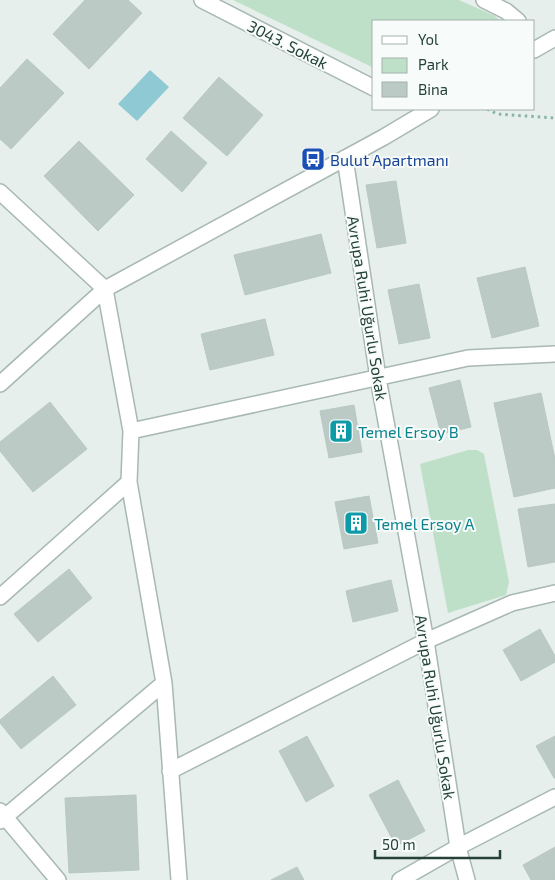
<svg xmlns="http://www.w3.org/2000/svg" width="555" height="880" viewBox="0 0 555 880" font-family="'Exo 2',sans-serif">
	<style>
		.green { fill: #bfe0c8 }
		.water { fill: #8ec9d4 }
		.building { fill: #bbcac4; stroke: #b8c9c2 }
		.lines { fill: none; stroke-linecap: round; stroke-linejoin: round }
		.minor-casing { stroke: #a8b8b2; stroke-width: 18 }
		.path { stroke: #86b3a5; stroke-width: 3; stroke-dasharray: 2.5 4; stroke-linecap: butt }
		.minor { stroke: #fff; stroke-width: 15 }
		.labels { text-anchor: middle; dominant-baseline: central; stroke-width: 4; stroke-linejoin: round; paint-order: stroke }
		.street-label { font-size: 16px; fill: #24423a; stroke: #f7fbf9 }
		.transit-label { font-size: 16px; fill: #164399; stroke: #f7fbf9; text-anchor: start }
		.culture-label { font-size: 16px; fill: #0d838f; stroke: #f7fbf9; text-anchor: start }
	</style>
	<rect width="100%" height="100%" fill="#e6efeb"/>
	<path class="green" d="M233 0H459L495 16 500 21H374V68Z
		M468 450H477L484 454 509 582 506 595 448 613 420 464Z"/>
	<path class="water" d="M150 70 169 87 137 121 118 104Z"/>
	<path class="building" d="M85 0H128L142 13 89 69 53 34Z
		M27 59 64 93 11 149 0 139V88Z
		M219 77 263 115 227 156 183 118Z
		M171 131 207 163 182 192 146 159Z
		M79 141 134 195 98 231 44 176Z
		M396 181 406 243 377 248 366 185Z
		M321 234 331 273 245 295 234 255Z
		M525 267 539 326 492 338 477 278Z
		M419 284 430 338 399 344 388 290Z
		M265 319 274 355 210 370 201 334Z
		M460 380 471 427 441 434 429 388Z
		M541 393 555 459V488L514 497 494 403Z
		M50 402 87 449 33 492 0 451V442Z
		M354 405 362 452 329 458 320 411Z
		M369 496 378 543 344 549 335 502Z
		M555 504V562L528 567 518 509Z
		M69 569 92 598 38 642 14 614Z
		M391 580 398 611 353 622 346 591Z
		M540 629 555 656V662L521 681 503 650Z
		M53 676 76 705 21 749 0 723V720Z
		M307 736 334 786 306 802 279 751Z
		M555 736V778H554L536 746Z
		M398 780 425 831 396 846 369 795Z
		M136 795 139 870 69 873 65 798Z
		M555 847V880H531L523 865Z
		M297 867 304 880H271Z"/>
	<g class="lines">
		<g class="minor-casing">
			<path id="minor" d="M202 0 374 88
				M484 0 506 11 518 21
				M534 50 555 38
				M345 158 378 378 426 641 458 847 467 880
				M0 192 105 289 131 431
				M0 384 105 289 384 137 431 109
				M0 597 129 482
				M170 771 426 641 512 603 555 593
				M0 811 58 880
				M0 821 164 683
				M179 880 164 683 129 482 131 431 468 358 555 354
				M400 880 458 847 555 797"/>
		</g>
		<path class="path" d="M487 109 497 114 555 118"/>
		<use href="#minor" class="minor"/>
	</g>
	<defs>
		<g id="bus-square" transform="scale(1.25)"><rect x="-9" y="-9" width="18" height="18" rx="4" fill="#1a4fb4" stroke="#f7fbf9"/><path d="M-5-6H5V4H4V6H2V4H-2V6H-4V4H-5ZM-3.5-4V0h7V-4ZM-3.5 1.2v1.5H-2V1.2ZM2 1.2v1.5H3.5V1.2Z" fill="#fff"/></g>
		<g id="building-square" transform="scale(1.25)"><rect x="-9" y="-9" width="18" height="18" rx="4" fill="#0f9aa8" stroke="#f7fbf9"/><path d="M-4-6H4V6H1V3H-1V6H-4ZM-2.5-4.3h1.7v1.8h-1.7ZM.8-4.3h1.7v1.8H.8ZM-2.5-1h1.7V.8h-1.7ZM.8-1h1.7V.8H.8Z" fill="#fff"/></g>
	</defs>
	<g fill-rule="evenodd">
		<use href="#bus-square" x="313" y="159"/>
		<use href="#building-square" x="341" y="431"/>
		<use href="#building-square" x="356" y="523"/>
	</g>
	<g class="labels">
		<g class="street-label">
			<text transform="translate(288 44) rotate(27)">3043. Sokak</text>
			<text transform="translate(368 308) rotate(81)">Avrupa Ruhi Uğurlu Sokak</text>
			<text transform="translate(436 707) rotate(81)">Avrupa Ruhi Uğurlu Sokak</text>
		</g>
		<g class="transit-label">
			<text x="330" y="159">Bulut Apartmanı</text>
		</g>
		<g class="culture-label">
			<text x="358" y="431">Temel Ersoy B</text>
			<text x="374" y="523">Temel Ersoy A</text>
		</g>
	</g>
	<rect x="372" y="20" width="162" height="90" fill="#f7fbf9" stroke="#a3b1ad"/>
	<rect x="382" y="36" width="25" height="8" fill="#ffffff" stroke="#a3b1ad"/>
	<text x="418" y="45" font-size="15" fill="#24423a">Yol</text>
	<rect x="382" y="58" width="25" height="15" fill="#bfe0c8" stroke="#a3b1ad"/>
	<text x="418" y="70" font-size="15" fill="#24423a">Park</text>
	<rect x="382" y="82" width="25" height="15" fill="#bbcac4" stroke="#a3b1ad"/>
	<text x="418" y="95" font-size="15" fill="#24423a">Bina</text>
	<path d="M375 850v8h125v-8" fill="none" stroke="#24423a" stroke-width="2.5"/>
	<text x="382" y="850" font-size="15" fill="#24423a" stroke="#f7fbf9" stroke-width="4" paint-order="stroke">50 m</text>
</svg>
